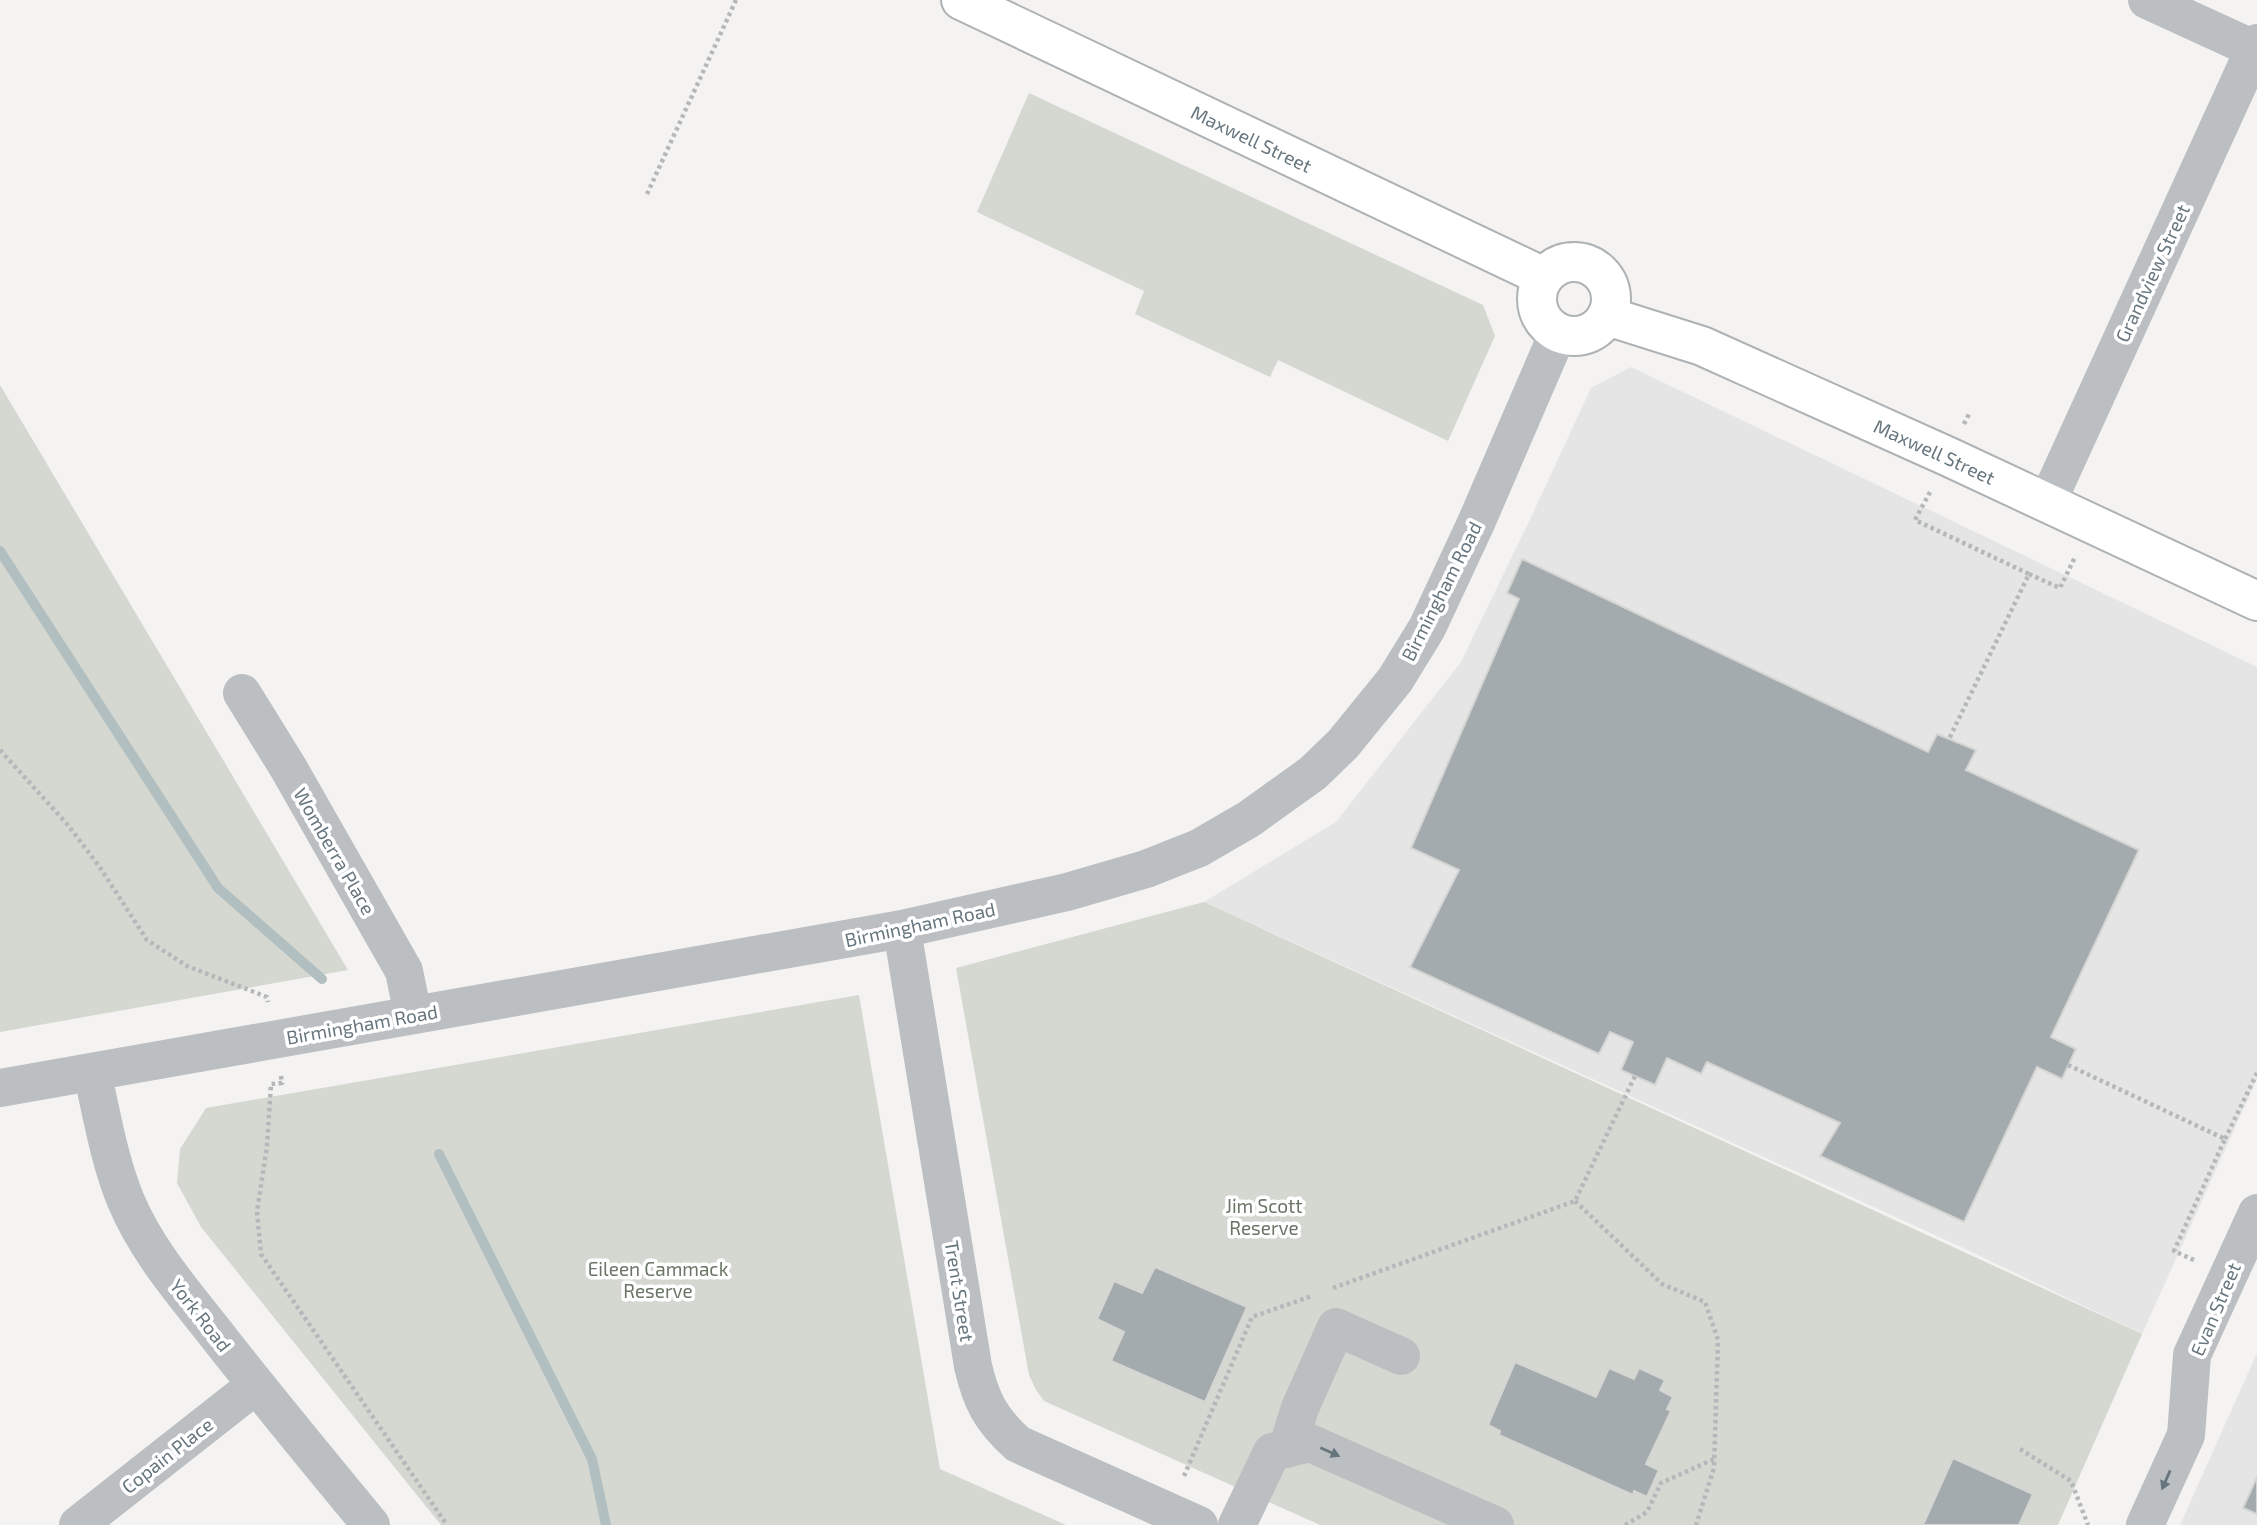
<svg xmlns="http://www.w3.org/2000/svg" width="2257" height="1525" viewBox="0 0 2257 1525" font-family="'Exo 2',sans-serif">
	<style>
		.built { fill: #e4e5e4 }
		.green { fill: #d4d8d0 }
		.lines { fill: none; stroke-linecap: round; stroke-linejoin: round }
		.stream { stroke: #b2bfc1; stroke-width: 10 }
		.building { fill: #a3abaf; stroke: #d5d5d3; stroke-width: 2 }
		.major-casing { stroke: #adb2b4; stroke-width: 42 }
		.path { stroke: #b5b8ba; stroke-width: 4.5; stroke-dasharray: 3.5 3.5; stroke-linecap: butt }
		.minor { stroke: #bbbfc2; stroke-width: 38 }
		.major { stroke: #fff; stroke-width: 38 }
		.oneway { fill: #67767e }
		.labels { text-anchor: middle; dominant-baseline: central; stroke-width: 7; stroke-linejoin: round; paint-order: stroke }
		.street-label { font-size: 19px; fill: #67767e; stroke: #fff }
		.park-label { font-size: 19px; fill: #6a7665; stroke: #fff }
	</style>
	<rect width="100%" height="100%" fill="#f4f3f1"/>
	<path class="built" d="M1631 367 2257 667V1079L2142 1334 1959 1246 1204 902 1336 822 1461 662 1534 511 1591 388Z
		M2257 1353V1525H2180Z"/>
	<path class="green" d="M1029 93 1483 305 1495 336 1448 441 1278 360 1270 377 1135 314 1144 291 977 212Z
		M0 385 348 970 0 1032Z
		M1204 902 2142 1334 2058 1525H1320L1044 1401 1036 1390 1029 1375 956 968Z
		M859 995 940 1469 1066 1525H441L201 1227 177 1183 180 1149 206 1108Z"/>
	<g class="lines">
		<path class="stream" d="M0 551 218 888 322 979
			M439 1154 592 1459 606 1525"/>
	</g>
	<path class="building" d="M1522 559 1928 752 1937 734 1976 750 1966 770 2139 850 2051 1037 2076 1049 2062 1079 2037 1067 1964 1222 1820 1156 1840 1123 1707 1062 1701 1074 1667 1058 1655 1085 1621 1070 1633 1042 1610 1032 1599 1054 1410 967 1459 870 1411 848 1519 599 1507 593Z
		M1155 1267 1247 1307 1205 1402 1111 1361 1124 1332 1097 1319 1114 1281 1142 1293Z
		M1515 1362 1596 1397 1609 1368 1634 1379 1639 1368 1665 1380 1660 1390 1673 1397 1667 1409 1671 1411 1646 1464 1659 1470 1647 1497 1634 1491 1633 1495 1499 1435 1500 1431 1488 1425Z
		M1953 1458 2033 1494 2019 1525H1923Z
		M2257 1477V1514L2243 1508Z"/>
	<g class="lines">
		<g class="major-casing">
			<g id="major">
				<path id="s1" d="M961 0 1544 277"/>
				<circle cx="1574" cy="299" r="37"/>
				<path id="s2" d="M1607 316 1702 346 1949 457 2257 601"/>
			</g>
		</g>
		<path class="path" d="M647 194 736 0
			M1964 424 1969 414
			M1930 492 1915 520 2029 574 1949 739
			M2029 574 2060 588 2075 557
			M0 750 67 824 99 866 147 940 187 966 267 997 268 1002
			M2068 1065 2225 1139 2174 1251 2196 1261
			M281 1076 282 1083 271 1084 267 1146 257 1212 261 1254 447 1525
			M2225 1139 2257 1073
			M1575 1201 1662 1284 1705 1302 1718 1340 1714 1468 1696 1525
			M1333 1288 1575 1201 1635 1076
			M2020 1449 2071 1481 2088 1525
			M1184 1476 1252 1317 1312 1296
			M1625 1525 1647 1512 1661 1483 1714 1459"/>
		<path class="minor" d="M2147 0 2254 49
			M2047 503 2257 43
			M242 693 289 769 404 971 413 1015
			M902 929 973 1366C981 1401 991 1420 1018 1444L1199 1525
			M92 1072C102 1115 109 1160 126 1201 147 1251 183 1292 216 1334 266 1398 319 1462 371 1525
			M0 1088 902 929 1067 892 1146 869 1199 848 1249 819 1313 773 1343 744 1395 680 1427 628 1476 523 1558 333
			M1287 1449 1300 1408 1336 1327 1401 1356
			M78 1525 256 1385
			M1237 1525 1272 1452 1310 1443 1495 1525
			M2145 1525 2186 1435 2192 1355 2257 1213"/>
		<use href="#major" class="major"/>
	</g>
	<defs><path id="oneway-solid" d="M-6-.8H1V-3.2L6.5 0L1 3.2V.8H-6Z" transform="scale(1.75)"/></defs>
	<g class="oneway">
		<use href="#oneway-solid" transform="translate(1330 1452) rotate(24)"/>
		<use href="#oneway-solid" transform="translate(2166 1480) rotate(114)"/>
	</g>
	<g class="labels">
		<g class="street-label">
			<text stroke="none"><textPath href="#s1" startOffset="322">Maxwell Street</textPath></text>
			<text transform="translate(2152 273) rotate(-65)">Grandview Street</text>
			<text stroke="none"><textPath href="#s2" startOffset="355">Maxwell Street</textPath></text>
			<text transform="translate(1441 591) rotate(-63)">Birmingham Road</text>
			<text transform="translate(335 851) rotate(60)">Womberra Place</text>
			<text transform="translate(920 924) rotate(-12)">Birmingham Road</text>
			<text transform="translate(362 1024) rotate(-10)">Birmingham Road</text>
			<text transform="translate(960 1291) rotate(81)">Trent Street</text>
			<text transform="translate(2215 1309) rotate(-67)">Evan Street</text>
			<text transform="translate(201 1315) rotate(52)">York Road</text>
			<text transform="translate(167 1455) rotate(-38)">Copain Place</text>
		</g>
		<g class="park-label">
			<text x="1264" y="1205">Jim Scott<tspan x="1264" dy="22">Reserve</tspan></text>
			<text x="658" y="1268">Eileen Cammack<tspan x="658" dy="22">Reserve</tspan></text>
		</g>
	</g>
</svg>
